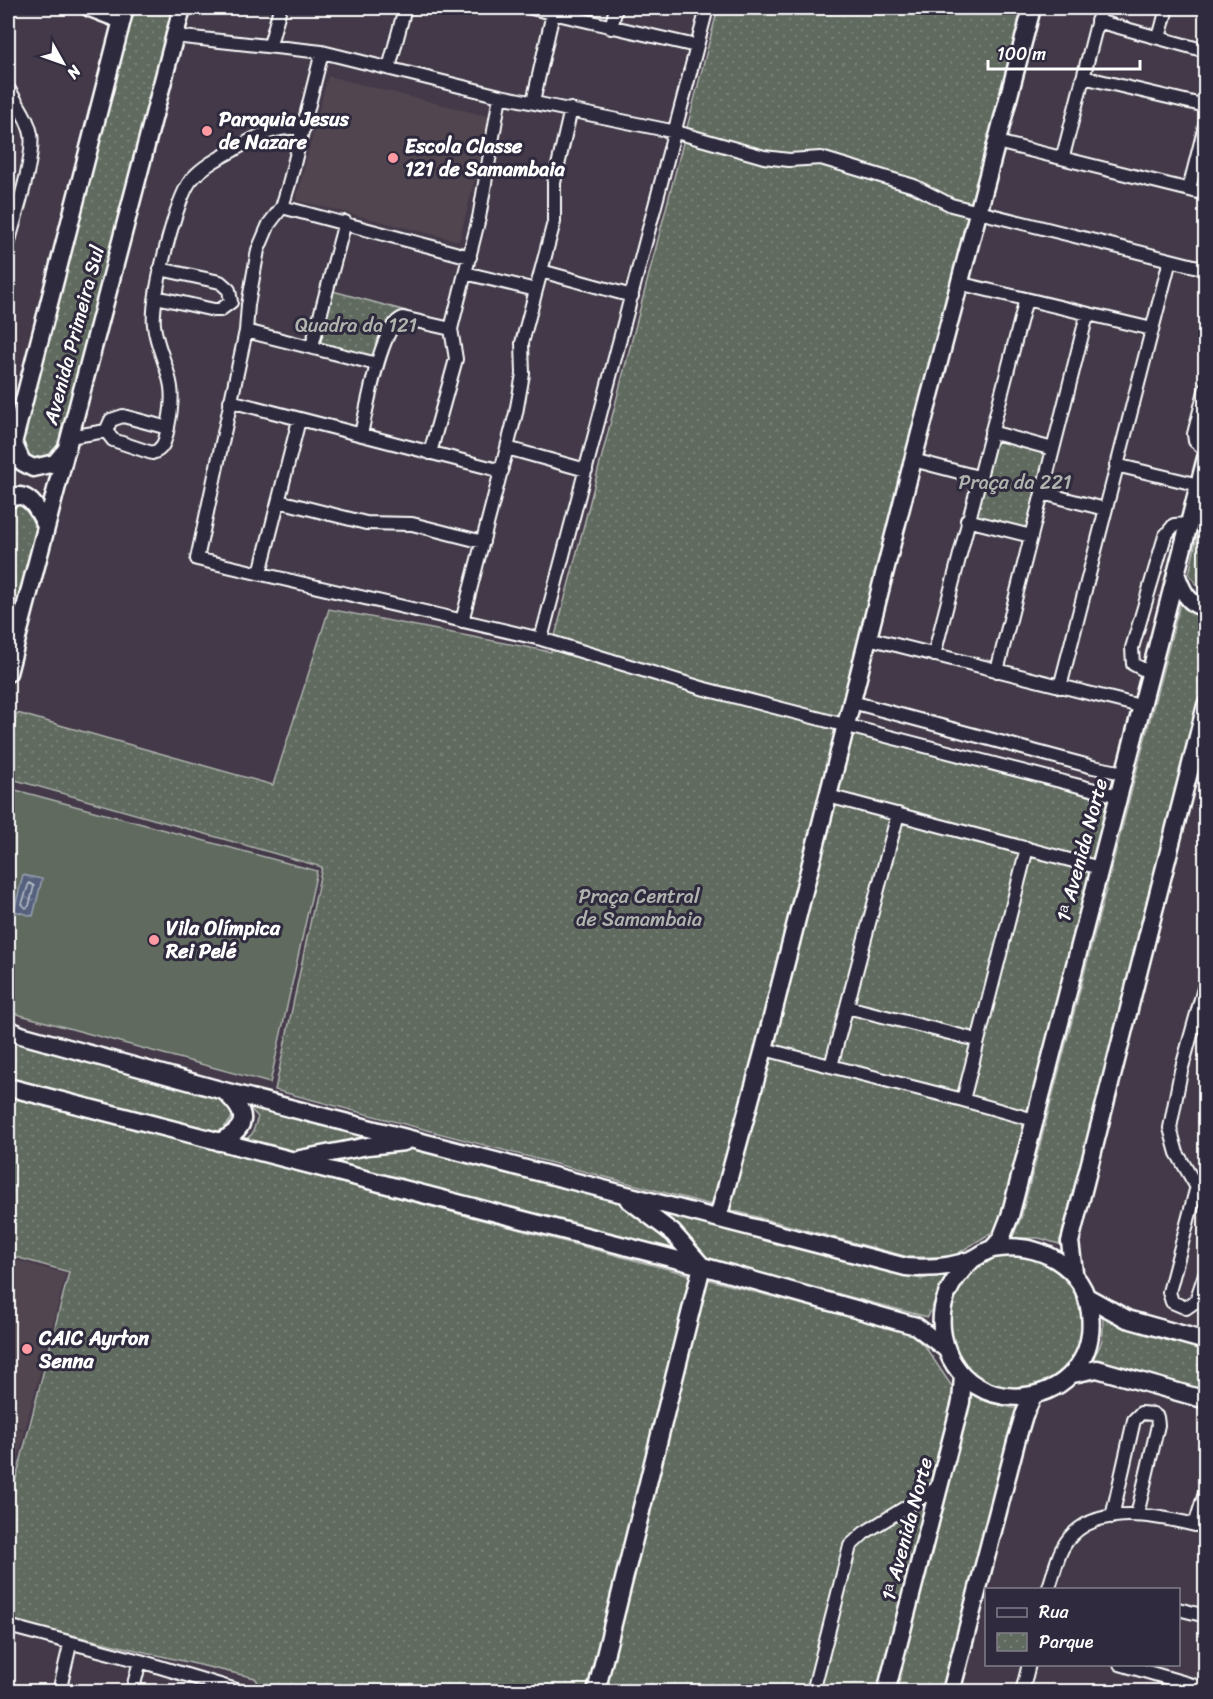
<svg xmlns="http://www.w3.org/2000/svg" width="1213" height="1699" viewBox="0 0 1213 1699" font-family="Sriracha,sans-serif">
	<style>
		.built { fill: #514450 }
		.grass { fill: #606a5f; stroke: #b0b4af; stroke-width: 1.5 }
		.park { fill: url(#park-dots); stroke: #b0b4af; stroke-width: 1.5 }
		.water { fill: url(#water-ripples); stroke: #98a0b1; stroke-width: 1.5 }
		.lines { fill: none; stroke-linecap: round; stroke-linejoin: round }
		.shore { stroke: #bbc0cb; stroke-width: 1.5 }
		.street-casing { stroke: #fff; stroke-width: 16 }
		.secondary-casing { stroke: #fff; stroke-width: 21 }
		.street { stroke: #2f2a3d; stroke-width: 12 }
		.secondary { stroke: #2f2a3d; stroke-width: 16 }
		.poi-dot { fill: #ff9aa2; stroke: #2f2a3d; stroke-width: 2 }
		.labels { text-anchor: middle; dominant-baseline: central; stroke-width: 6; stroke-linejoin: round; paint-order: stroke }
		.poi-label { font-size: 20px; font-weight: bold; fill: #fff; stroke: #2f2a3d; text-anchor: start }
		.park-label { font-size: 20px; fill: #b0b4af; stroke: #2f2a3d }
		.street-label { font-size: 20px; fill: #fff; stroke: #2f2a3d }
	</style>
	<defs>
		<pattern id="park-dots" width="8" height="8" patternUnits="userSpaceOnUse" patternTransform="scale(1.5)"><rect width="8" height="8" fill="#606a5f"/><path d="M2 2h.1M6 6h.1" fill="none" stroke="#788077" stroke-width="1.8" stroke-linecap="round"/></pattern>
		<pattern id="water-ripples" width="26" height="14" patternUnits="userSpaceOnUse" patternTransform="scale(1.5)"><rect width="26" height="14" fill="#54617d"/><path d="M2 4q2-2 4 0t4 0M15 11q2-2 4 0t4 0" fill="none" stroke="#6e7990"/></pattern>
	</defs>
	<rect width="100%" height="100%" fill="#433948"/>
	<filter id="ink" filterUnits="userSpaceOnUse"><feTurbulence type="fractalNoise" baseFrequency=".0167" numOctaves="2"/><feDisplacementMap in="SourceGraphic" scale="12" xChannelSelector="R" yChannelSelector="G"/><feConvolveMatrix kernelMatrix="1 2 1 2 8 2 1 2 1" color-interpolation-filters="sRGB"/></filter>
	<g filter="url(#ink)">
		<path class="built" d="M328 76 491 117 459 241 296 200Z
			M8 1258 66 1274 25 1429 8 1425Z
			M8 1426 25 1431 8 1499Z"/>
		<path class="grass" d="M8 788 317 871 270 1083 13 1013 8 1008Z"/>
		<path class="park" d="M132 8H176L63 446 46 461 30 459 22 443Z
			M718 8H1025L842 730 1111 802 999 1228 952 1257H909L275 1090 322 867 8 778V753L17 713 273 785 329 609 551 652Z
			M333 291 406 311 391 326 381 361 319 343Z
			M997 432 1057 448 1034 532 974 516Z
			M20 501 40 520 8 650V509Z
			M1205 501 1206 596H1205L1189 574Z
			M1182 596 1205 615V693L1059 1244 1039 1238H1012L1021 1218Z
			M8 1039 221 1097 235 1114 221 1132 8 1078Z
			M8 1095 910 1333 926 1348 955 1391 878 1691H264L255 1678 8 1620V1510L69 1272 8 1255Z
			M246 1104 921 1279 947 1273 928 1317 245 1140 252 1134 258 1117Z
			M1011 1253 1034 1254 1074 1279 1089 1323 1073 1366 1036 1390 991 1387 972 1375 958 1357 950 1336 949 1314 956 1292 968 1274 988 1260Z
			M1102 1314 1121 1327 1205 1351V1391L1089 1362C1103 1347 1105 1334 1102 1314Z
			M969 1389C985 1401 1000 1407 1020 1409L945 1691 893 1692Z"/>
		<path class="water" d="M23 875 42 879 33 916 14 911Z"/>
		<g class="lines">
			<path class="shore" d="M29 883 34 886 29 906 26 908 22 904Z"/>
			<g class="street-casing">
				<path id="street" d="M531 8 696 46
					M1097 21 1206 51
					M611 28 616 8
					M174 36 322 52 500 96 676 132 764 157 789 160 821 158 914 186 951 205 1206 269
					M1159 38 1167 8
					M270 45 280 8
					M322 52 289 184 282 207 269 224 258 250 248 305 246 331 197 559 541 639 705 689 1118 796
					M389 68 405 8
					M1083 77 1206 106
					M8 88C16 102 28 118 31 134 35 159 14 219 8 245
					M533 102 553 13
					M997 142 1206 194
					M1063 156 1101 8
					M1189 189 1206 122
					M282 207 470 257
					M541 271 632 296
					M465 273 536 290
					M958 283 1152 329
					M156 297 214 310H220L231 302 229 290 220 282 160 269
					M246 331 377 364
					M312 346 345 222
					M1206 387 1194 434 1195 441 1206 450
					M230 401 502 471
					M168 428 123 416 111 420 106 431 113 440 152 453C163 450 165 441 167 432 170 417 173 402 171 387 168 366 156 346 154 325 151 298 175 201 191 180 202 167 217 159 232 151 258 136 272 126 304 128
					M991 432 1053 449
					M361 434C367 410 380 325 403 318L451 329
					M69 437 106 431
					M507 448 586 470
					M430 453 456 359 451 329 479 218 500 96
					M913 460 978 477
					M1116 465 1199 485
					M1042 493 1105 509
					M279 501 366 523 412 524 483 542
					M967 520 1031 536
					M260 573 299 420
					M462 621 516 413 523 374 522 343 554 222V183L571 109
					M868 638 1140 706
					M541 639 707 8
					M934 655 1026 299
					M997 671 1087 315
					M1150 673 1133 664 1132 648 1165 536 1174 525 1189 524
					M1060 687 1170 260
					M852 702 1093 767 1124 773
					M828 796 1100 868
					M1027 848 963 1100 1034 1120
					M1206 981 1181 1071 1170 1128 1177 1153 1206 1203
					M847 1007 977 1040
					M764 1049 963 1100
					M831 1066 898 814
					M1196 1190 1169 1292 1172 1302 1186 1308 1196 1301 1206 1271
					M1112 1517 1134 1420 1141 1413 1153 1414 1157 1417 1158 1425 1137 1515
					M1048 1590C1053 1577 1056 1561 1062 1549 1087 1501 1154 1515 1195 1525L1206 1490
					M1178 1609 1206 1616
					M8 1626 140 1661 243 1692
					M1120 1664 1206 1689
					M59 1692 70 1645
					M132 1692 140 1661
					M813 1692 850 1546 864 1533 940 1486
					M1022 1692 1029 1664"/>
			</g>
			<g class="secondary-casing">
				<path id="secondary" d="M90 8 121 20
					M13 442 22 462 33 468 55 463 66 450
					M8 463 125 8
					M8 500C27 486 39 511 46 526
					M1176 573C1181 589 1188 605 1206 608
					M8 673 182 8
					M8 1029 21 1035 224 1091 906 1267C927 1269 952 1267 973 1259 980 1256 986 1250 993 1249 1038 1240 1085 1266 1090 1313 1101 1410 962 1429 943 1336 937 1305 950 1281 972 1260
					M8 1087 702 1266 916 1326 946 1349
					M219 1142C251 1126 247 1113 224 1091
					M300 1159 368 1146 404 1142
					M718 1218 764 1049 913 460 1032 8
					M992 1249 1001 1239 1010 1216 1206 458
					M1074 1272 1070 1242 1206 705
					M1089 1298 1127 1319 1206 1341
					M1073 1374 1097 1369 1206 1400
					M596 1692 702 1266 673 1233 628 1199
					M886 1692 961 1402 963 1376
					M951 1692 1016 1442 1024 1415 1033 1396"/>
			</g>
			<use href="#street" class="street"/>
			<use href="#secondary" class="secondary"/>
		</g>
	</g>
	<g class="poi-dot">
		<circle cx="207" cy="131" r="6"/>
		<circle cx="393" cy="158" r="6"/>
		<circle cx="154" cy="940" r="6"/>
		<circle cx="27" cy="1349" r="6"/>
	</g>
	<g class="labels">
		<g class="poi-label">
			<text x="219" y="119">Paroquia Jesus<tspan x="219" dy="23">de Nazare</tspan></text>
			<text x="405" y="146">Escola Classe<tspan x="405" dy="23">121 de Samambaia</tspan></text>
			<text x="166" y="928">Vila Olímpica<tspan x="166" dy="23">Rei Pelé</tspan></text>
			<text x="39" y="1338">CAIC Ayrton<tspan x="39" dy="23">Senna</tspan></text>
		</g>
		<g class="park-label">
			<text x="356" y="325">Quadra da 121</text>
			<text x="1015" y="482">Praça da 221</text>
			<text x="639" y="896">Praça Central<tspan x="639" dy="23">de Samambaia</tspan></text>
		</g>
		<g class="street-label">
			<text transform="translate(74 335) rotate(-75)">Avenida Primeira Sul</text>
			<text transform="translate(1082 850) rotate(-75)">1ᵃ Avenida Norte</text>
			<text transform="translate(907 1529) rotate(-75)">1ᵃ Avenida Norte</text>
		</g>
	</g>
	<rect width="1213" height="1699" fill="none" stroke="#2f2a3d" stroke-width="30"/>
	<rect x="15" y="15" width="1183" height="1669" fill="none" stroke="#fff" stroke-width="2" filter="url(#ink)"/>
	<rect x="985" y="1588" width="195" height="78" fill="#2f2a3d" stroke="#827f8b" stroke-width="1.5"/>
	<rect x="997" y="1608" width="30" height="9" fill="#2f2a3d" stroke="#827f8b" stroke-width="1.5"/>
	<text x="1039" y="1618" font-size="18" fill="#ffffff">Rua</text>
	<rect x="997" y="1633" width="30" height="18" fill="url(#park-dots)" stroke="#827f8b" stroke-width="1.5"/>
	<text x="1039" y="1648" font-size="18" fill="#ffffff">Parque</text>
	<g transform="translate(63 63) rotate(130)" stroke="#2f2a3d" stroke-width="4.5" paint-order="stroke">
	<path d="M0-4.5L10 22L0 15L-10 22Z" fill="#ffffff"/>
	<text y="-9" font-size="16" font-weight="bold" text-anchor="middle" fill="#ffffff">N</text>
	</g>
	<path d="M988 60v9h152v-9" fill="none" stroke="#ffffff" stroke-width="3"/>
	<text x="997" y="60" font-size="18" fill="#ffffff" stroke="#2f2a3d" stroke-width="4.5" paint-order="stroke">100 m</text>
</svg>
